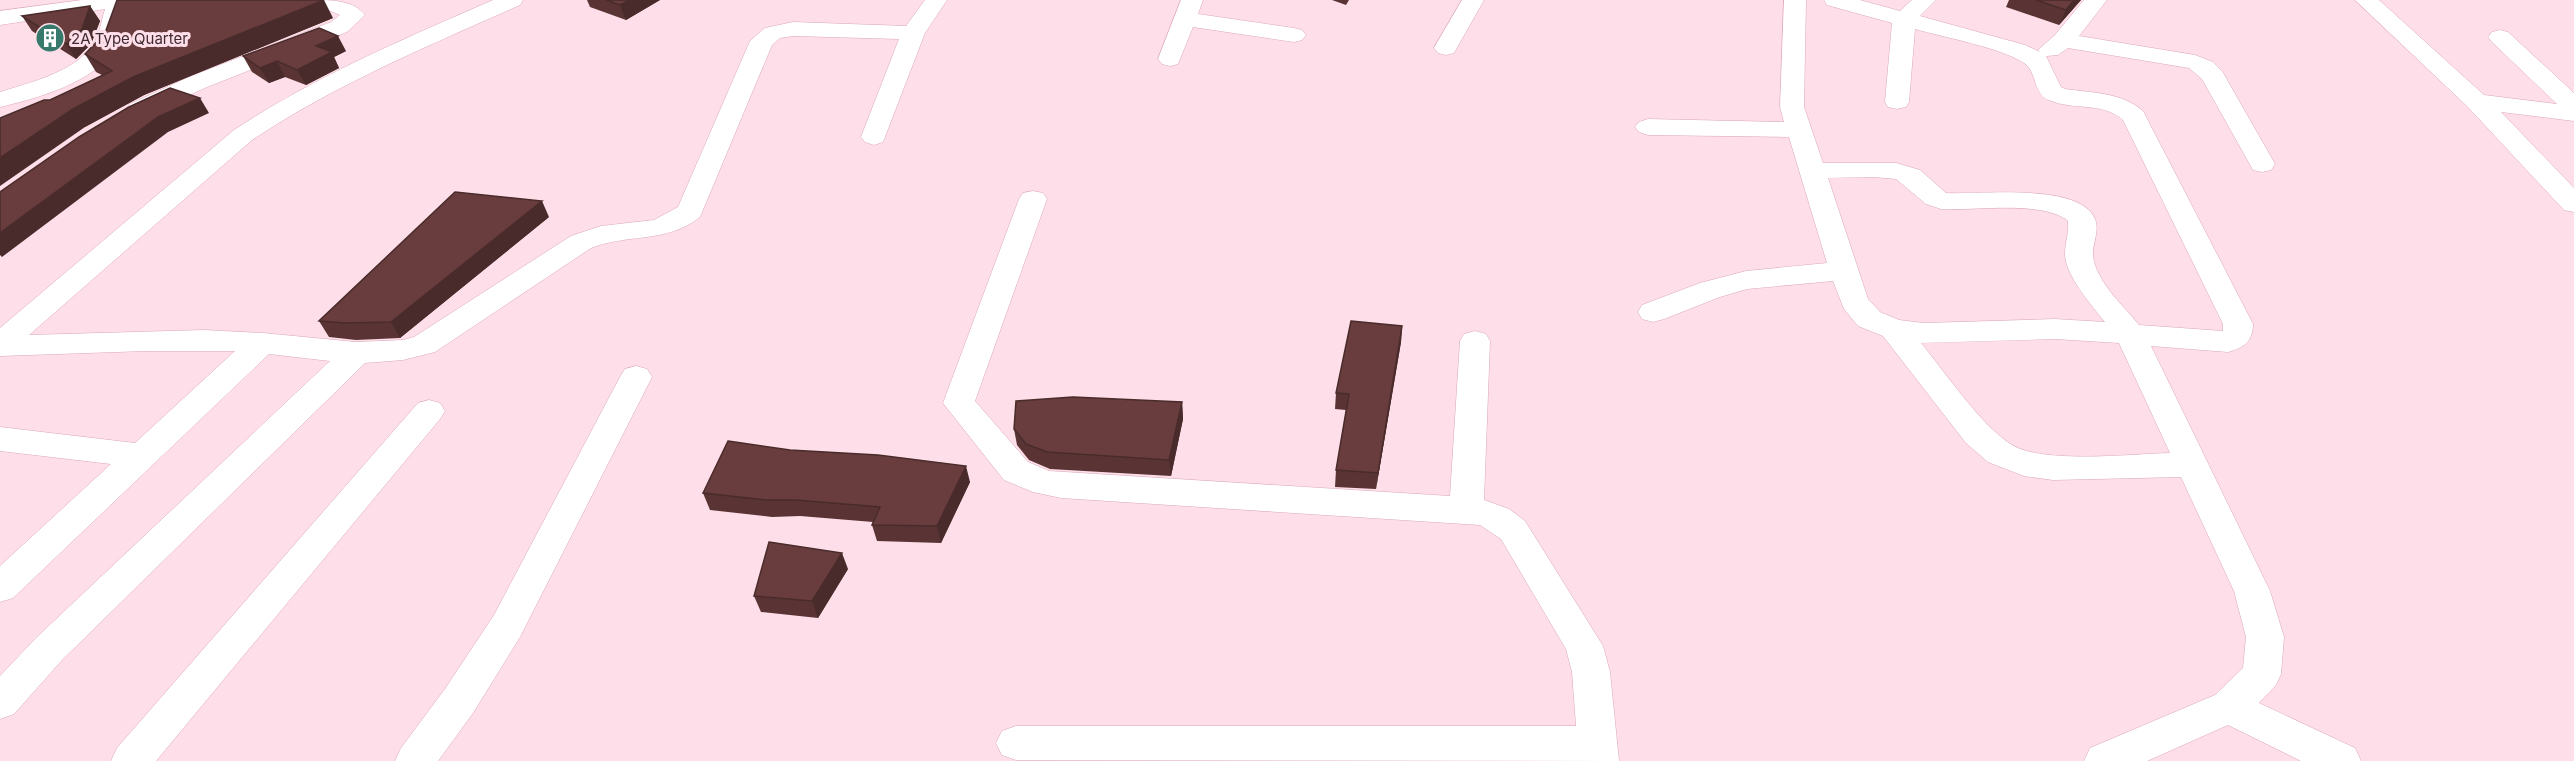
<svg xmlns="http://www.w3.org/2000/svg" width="2574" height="761" viewBox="0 0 2574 761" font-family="Inter,sans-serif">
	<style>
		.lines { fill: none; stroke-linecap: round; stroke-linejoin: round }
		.street-casing { stroke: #dba9b9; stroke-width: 1 }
		.street { fill: #fff; fill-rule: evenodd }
		.wall { fill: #5a3435 }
		.shaded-wall { fill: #4a2b2b }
		.building { fill: #693d3e; stroke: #4a2b2b; stroke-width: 1.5 }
		.labels { text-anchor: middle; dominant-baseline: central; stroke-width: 6; stroke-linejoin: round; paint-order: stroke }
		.far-poi-label { font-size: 15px; fill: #3f2b32; stroke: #fedee8; text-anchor: start }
	</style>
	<rect width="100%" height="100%" fill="#fedee8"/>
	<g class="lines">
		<g class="street-casing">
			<path id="street" d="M82 0H130C125 16 123 34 114 49 96 82 35 99 0 107V92C29 83 70 73 90 49 99 39 101 22 105 9L0 25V11Z
				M313 0C332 0 353 0 365 15L347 32 207 87 148 114 139 117 130 114 126 109 130 104 189 77 331 22 340 15 316 5Z
				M493 0H523L520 5C428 46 336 84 252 140L29 335 204 330 263 333 356 342 403 340 414 337 571 236 601 226 654 220 678 207 750 41 765 28 793 22 906 26 925 0H947L925 33 883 142 874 145 865 142 861 137 899 39 793 36 780 38 772 45 700 217C665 244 629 233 591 248L435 352 403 360 365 363 62 660 14 714 0 719V676L36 638 330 361 269 354 13 598 0 602V566L111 464 0 451V427L135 443 235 351H146L0 356V328L234 130C316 76 404 39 493 0Z
				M1181 0H1203L1198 14 1294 28 1302 30 1306 35 1302 40 1294 42 1193 27 1178 64 1170 66 1162 64 1158 59Z
				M1462 0H1484L1454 53 1446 55 1438 53 1434 48Z
				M1784 0H1806L1804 107 1823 163H1896L1920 170 1946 193C1979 195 2080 182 2095 219 2100 231 2092 244 2093 256 2096 282 2124 306 2139 325L2223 331V324L2123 120C2102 101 2073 111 2049 100 2033 94 2037 71 2024 63 2002 48 1943 37 1915 29L1909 102 1906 107 1897 109 1888 107 1885 102 1892 23 1827 5 1824 0H1860L1900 11 1912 0H1936L1920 16 2025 45 2040 52 2038 50 2055 35 2084 0H2107L2079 36 2195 55 2213 62 2222 71 2275 164 2271 170 2262 172 2253 170 2202 79 2189 68 2068 48 2058 55 2046 56 2061 87 2065 89C2092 93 2121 92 2143 111L2253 324C2253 341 2244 348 2228 352L2151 346 2270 591 2284 637 2281 674 2276 685 2259 703 2355 748 2361 761H2301L2228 725 2147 761H2084L2090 748 2215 695 2243 668 2246 637 2234 591 2181 477 2053 480 2024 476 1988 462 1966 443 1883 336 1858 326 1844 309 1833 281 1747 289 1720 297 1664 319 1653 322 1642 319 1638 312 1642 305 1700 283 1746 271 1827 263 1789 137 1648 135 1639 132 1635 127 1639 122 1648 119 1784 122 1780 107ZM1873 177 1896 179 1926 204 1941 209C1974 211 2044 200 2068 221 2069 233 2065 243 2065 254 2065 275 2092 306 2105 322L2055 319 1924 323 1899 320 1880 312 1868 299 1828 178ZM2055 339 2119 343 2170 453C2132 454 2043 464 2012 445 1982 427 1944 371 1921 343Z
				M2355 0H2379L2484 95 2557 104 2492 42 2488 37 2492 32 2500 30 2508 32 2574 93V121L2501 112 2574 188V212L2564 210 2468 107Z
				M1033 191 1043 193 1047 199 975 401 1028 462 1049 471 1450 496 1460 341 1464 334 1475 331 1486 334 1490 341 1484 500 1509 509 1525 521 1603 646 1610 672 1619 761 1016 760 1002 755 996 743 1002 731 1016 726H1576L1572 672 1566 649 1501 539 1480 525 1061 498 1033 492 1004 480 943 403 1019 199 1023 193Z
				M636 366 647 369 652 377 520 637 473 713 438 761H395L401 748 445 689 494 615 620 377 625 369Z
				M429 400 440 403 445 411 440 419 156 761H111L117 748 418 403Z"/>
		</g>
		<use href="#street" class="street"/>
	</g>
	<path class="wall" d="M587 0H660L626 20 590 7Z
		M1332 0H1349L1346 5Z
		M2009 0H2081L2059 25 2006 7Z
		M90 6 100 21 91 44 76 59 32 31 22 16Z
		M333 18 144 95 85 127 50 100 102 75 96 72 85 54Z
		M346 51 334 57 339 68 306 85 285 77 269 83 252 72 243 56Z
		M549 217 400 338 356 340 329 337 319 321Z
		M1402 326 1401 342 1376 489 1335 487 1336 470 1346 410 1335 409 1336 393Z
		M1182 402 1183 419 1171 476 1050 469 1029 460 1017 445 1014 429Z
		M970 482 941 543 877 541 872 525 873 522 800 516 772 517 710 510 703 493Z
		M848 569 818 618 761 612 754 596Z"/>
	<path class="shaded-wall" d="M324 0 333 18 144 95 85 127 0 186V158L73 109 133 77Z
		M630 0H660L626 20 620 5Z
		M2074 0H2081L2059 25 2066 10Z
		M90 6 100 21 91 44 76 59 66 44Z
		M338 36 346 51 334 57 339 68 306 85 297 70 316 46Z
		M277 61 285 77 269 83 260 68Z
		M200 98 209 113 168 132 2 257 0 255V233L158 117Z
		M542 201 549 217 400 338 391 322Z
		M1402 326 1401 342 1376 489 1378 473Z
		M1182 402 1183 419 1171 476 1169 460Z
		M966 466 970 482 941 543 937 526Z
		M842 553 848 569 818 618 812 601Z"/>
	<path class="building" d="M117 0H324L133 77 73 109 0 158V118L44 100H50L112 71 85 54 105 33Z
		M606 0H630L620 5Z
		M2036 0H2074L2066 10Z
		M90 6 82 29 66 44 22 16Z
		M319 28 338 36 316 46 332 52 297 70 277 61 260 68 243 56Z
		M170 88 200 98 158 117 0 233V192L79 137 129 107Z
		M455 192 542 201 391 322 346 323 319 321Z
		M1351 321 1402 326 1378 473 1336 470 1349 394 1336 393Z
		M1073 397 1182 402 1169 460 1047 452 1026 444 1014 429 1016 401Z
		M728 441 790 450 878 455 966 466 937 526 872 525 880 507 795 500H766L703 493Z
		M769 542 842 553 812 601 754 596Z"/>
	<defs>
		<g id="building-disc" transform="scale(1.5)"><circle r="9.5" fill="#377a6c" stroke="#fedee8"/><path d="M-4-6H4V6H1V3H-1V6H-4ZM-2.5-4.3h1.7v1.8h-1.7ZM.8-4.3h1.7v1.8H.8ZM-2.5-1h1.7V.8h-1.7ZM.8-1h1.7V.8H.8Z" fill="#fff"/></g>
	</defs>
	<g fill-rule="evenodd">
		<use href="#building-disc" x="50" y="38"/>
	</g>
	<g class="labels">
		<g class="far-poi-label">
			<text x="71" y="38">2A Type Quarter</text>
		</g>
	</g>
</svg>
